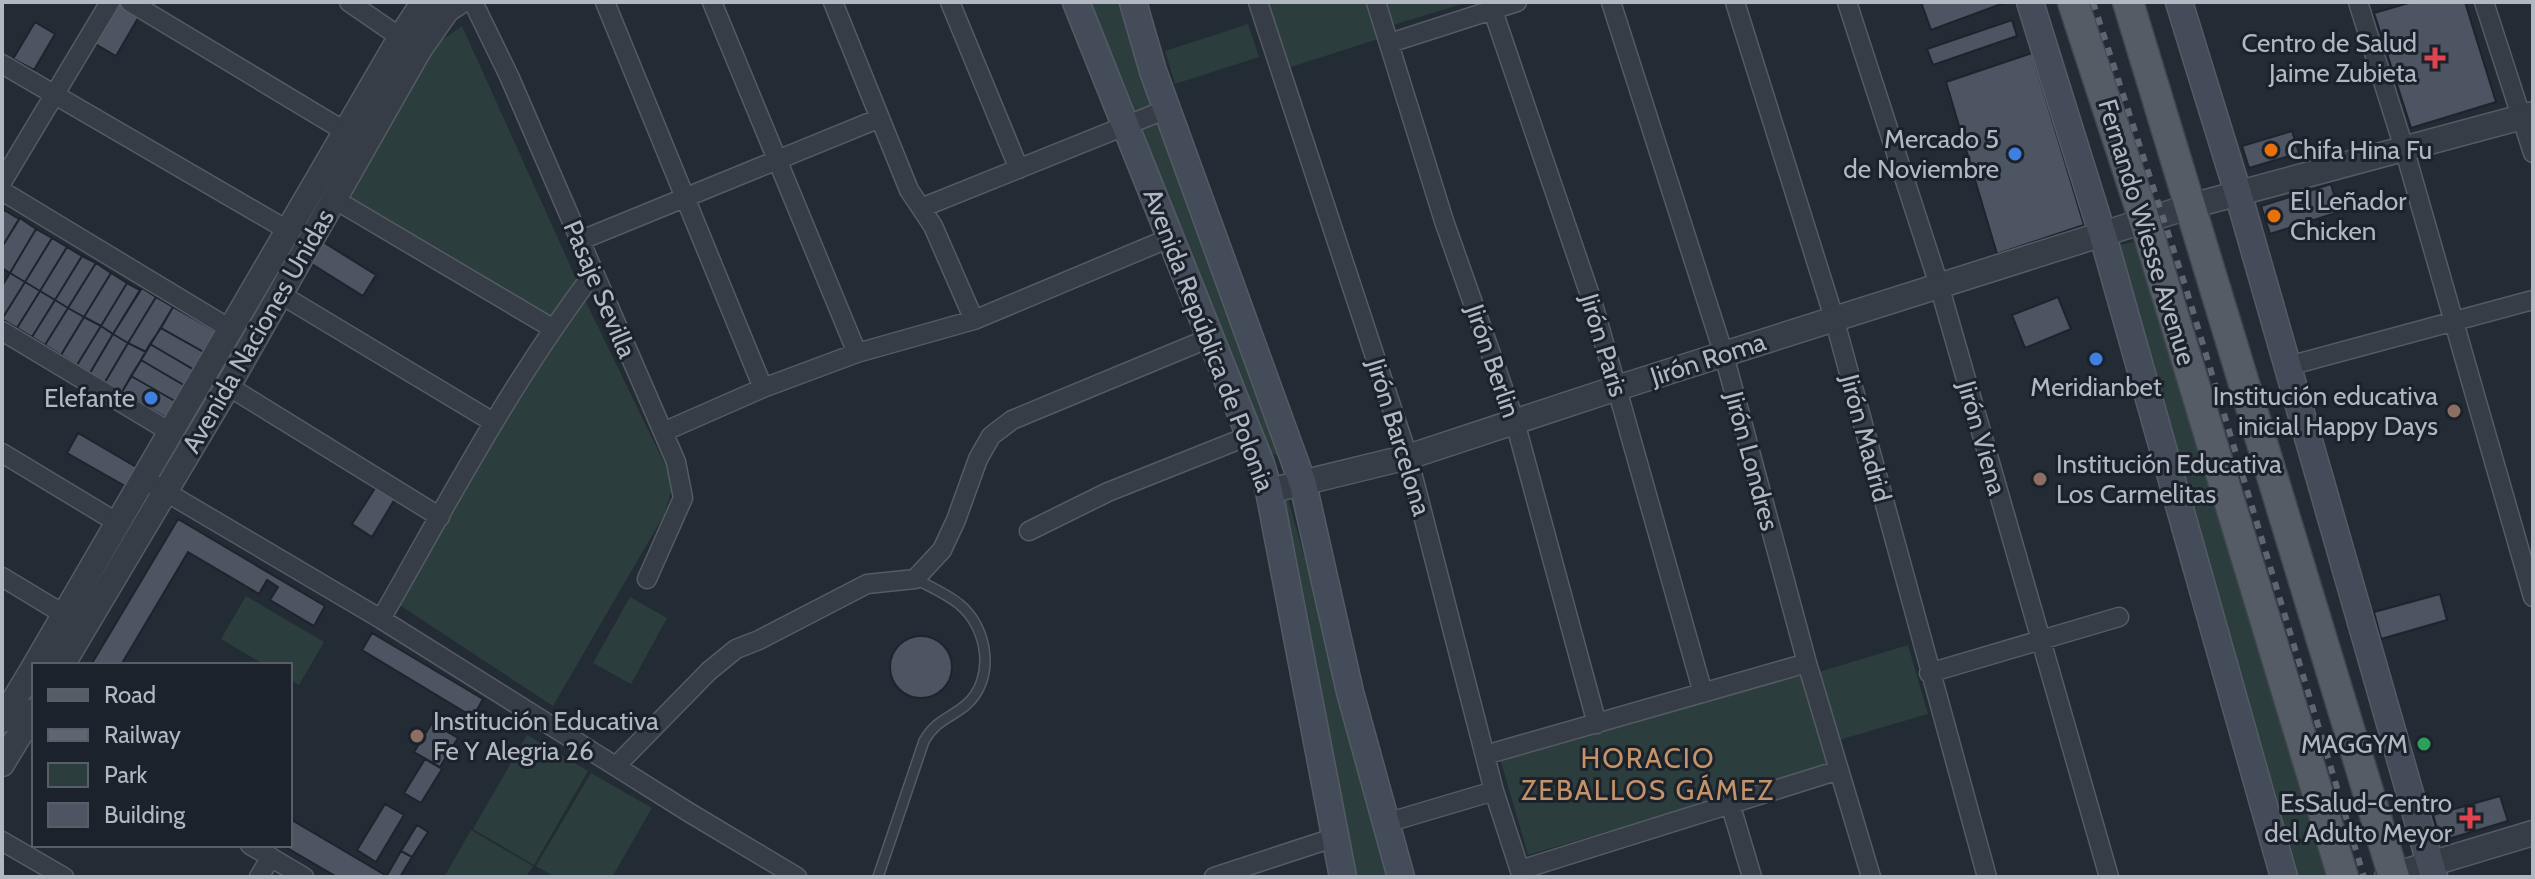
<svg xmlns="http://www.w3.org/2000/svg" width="2535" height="879" viewBox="0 0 2535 879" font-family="Cabin,sans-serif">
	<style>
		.green { fill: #2c3d3d }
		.building { fill: #4c5561; stroke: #1e242d; stroke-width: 2 }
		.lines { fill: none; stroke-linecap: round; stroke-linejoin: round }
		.service-casing { stroke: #545b64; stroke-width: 12 }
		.minor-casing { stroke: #545b64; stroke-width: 21 }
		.tertiary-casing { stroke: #545b64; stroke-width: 27 }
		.secondary-casing { stroke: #545b64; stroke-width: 29 }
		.primary-casing { stroke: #40464f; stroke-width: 33 }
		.service { stroke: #373d46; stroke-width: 9 }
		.minor { stroke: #373d46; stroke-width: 18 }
		.tertiary { stroke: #373d46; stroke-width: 24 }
		.secondary { stroke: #454c59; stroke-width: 26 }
		.primary { stroke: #555c66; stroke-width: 30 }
		.rail { stroke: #5e6672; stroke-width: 6; stroke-dasharray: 8 8; stroke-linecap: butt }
		.health-dot { fill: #e0444e; stroke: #1c222b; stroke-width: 3 }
		.food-dot { fill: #e8710a; stroke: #1c222b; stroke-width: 3 }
		.shop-dot { fill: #3f7fe0; stroke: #1c222b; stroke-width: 3 }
		.education-dot { fill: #8d6e63; stroke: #1c222b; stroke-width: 3 }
		.leisure-dot { fill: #2e9e5b; stroke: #1c222b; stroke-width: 3 }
		.labels { text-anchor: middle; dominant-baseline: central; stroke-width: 6; stroke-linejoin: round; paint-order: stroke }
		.poi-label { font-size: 26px; fill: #b1b8c2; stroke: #1c222b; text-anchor: end }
		.street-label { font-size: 26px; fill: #b1b8c2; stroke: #1c222b }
		.neighbourhood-label { font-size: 28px; letter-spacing: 2px; fill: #c5936a; stroke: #1c222b }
	</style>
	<rect width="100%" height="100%" fill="#232b35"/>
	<path class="green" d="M1091 2H1128L1280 456 1268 453 1132 102Z
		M1267 2H1366L1378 39 1288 68Z
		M1387 2H1469L1393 25Z
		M1248 24 1259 57 1175 84 1165 51Z
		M462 26 579 285 549 325 340 201 424 53Z
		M2146 239 2339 877H2299L2120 245Z
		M583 296 674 483 664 515 553 706 395 602 526 371Z
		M1282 492 1288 499 1395 877H1352Z
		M246 596 324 642 299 685 290 680V665H265L221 639Z
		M630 597 667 618 631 684 593 663Z
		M1908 645 1928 714 1839 740 1819 672Z
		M1803 666 1834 760 1826 767 1528 855 1499 755Z
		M527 735 588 771 534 865 473 829Z
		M591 773 652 808 612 877H555L536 866Z
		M471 830 533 866 526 877H444Z"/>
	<path class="building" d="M116 2H121L141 13 116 56 92 42Z
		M1921 2H2004V3L1931 30Z
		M2412 2H2465L2496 102 2411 128 2374 13Z
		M2012 20 2017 36 1933 65 1927 49Z
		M35 22 55 34 34 70 13 59Z
		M2032 53 2084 225 1997 254 1946 82Z
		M2292 131 2299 153 2249 168 2242 146Z
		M2331 184 2339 212 2270 234 2261 206Z
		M4 210 19 219 2 247V214Z
		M20 218 36 229 10 273 2 268V247Z
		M36 229 52 238 25 282 10 273Z
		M52 238 67 247 40 291 25 282Z
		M320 240 376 275 363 296 307 261Z
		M67 247 82 256 55 300 40 291Z
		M82 256 96 263 68 308 55 300Z
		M96 263 111 273 84 317 68 308Z
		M10 273 25 282 2 319V286Z
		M111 273 127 283 101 326 84 317Z
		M25 282 40 291 17 328 2 319Z
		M127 283 140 290 113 334 101 326Z
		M142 288 156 297 128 343 113 334Z
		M40 291 55 300 32 337 17 328Z
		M156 297 173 307 146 352 128 343Z
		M2058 297 2071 329 2025 348 2012 315Z
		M55 300 68 308 45 345 32 337Z
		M173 307 219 333 207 354 161 328Z
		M68 308 84 317 61 355 45 345Z
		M84 317 101 326 77 365 61 355Z
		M101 326 113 334 90 373 77 365Z
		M161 328 207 354 198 372 150 344Z
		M113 334 128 343 105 382 90 373Z
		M128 343 146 352 122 392 105 382Z
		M150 344 198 372 189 388 141 360Z
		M141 360 189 388 180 404 131 376Z
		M131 376 180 404 170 420 122 392Z
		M78 433 143 471 132 490 67 453Z
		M379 482 398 494 372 537 352 524Z
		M178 519 325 606 314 626 270 600 278 587 267 580 259 594 188 552 121 665H91Z
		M2440 594 2447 620 2381 639 2374 612Z
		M372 633 483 699 473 717 362 650Z
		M890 667a31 31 0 1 1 62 0a31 31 0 1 1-62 0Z
		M432 723 458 738 440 767 414 752Z
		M425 759 442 769 421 803 404 793Z
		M2500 796 2508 821 2445 840 2439 834 2433 815Z
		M385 804 404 815 376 862 357 850Z
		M290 819 385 875 383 877H337L282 845H290Z
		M417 825 428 832 412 857 401 851Z
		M401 851 412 857 400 877H386Z"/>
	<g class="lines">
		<g class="service-casing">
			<path id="service" d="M878 877 924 741C936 720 949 719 966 705 996 679 988 627 959 604 947 594 930 587 916 579"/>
		</g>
		<g class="minor-casing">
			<path id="minor" d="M130 2 346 132
				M349 2 410 44
				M473 2 509 76 676 462 683 498 647 579
				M605 2 763 388
				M712 2 857 353
				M833 2 909 190 933 226 974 320
				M950 2 1019 169
				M1258 2 1408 457 1494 791 1522 877
				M1376 2 1444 221 1515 422 1597 724
				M1490 2 1593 304 1703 693
				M1611 2 1724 355 1807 663 1871 877
				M1735 2 1834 318 1987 877
				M1847 2 1939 285 2109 877
				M2358 2 2404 148 2533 597
				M2484 2 2533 153
				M1390 43 1517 2
				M2 64 289 231
				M2 182 110 2
				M2 191 232 330
				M334 199 552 328
				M921 208 1167 109
				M579 241 880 118
				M280 294 493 422
				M2 331 172 433
				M2288 366 2533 300
				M228 386 440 517
				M663 432 763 388 857 353 974 320 1172 237
				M2 453 118 523
				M144 479 381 619 690 813 797 877
				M1029 531 1108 492 1251 435
				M2 577 65 615
				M381 619C448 502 511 382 593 274
				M1929 673 2119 617
				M1485 755 1807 663
				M617 765 709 671 736 649 759 640 867 584 915 579 942 550 956 520 978 459 991 436 1012 420 1212 337
				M1730 803 1752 877
				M1386 823 1494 791
				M2 841 64 877
				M250 845 304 877
				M1520 870 1839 770
				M259 877 271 857
				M1214 877 1336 837"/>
		</g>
		<g class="tertiary-casing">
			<path id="tertiary" d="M1269 491 1408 457 1617 388 2191 206 2533 114
				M35 665 400 38 419 9 426 2
				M62 665 228 386 419 50 447 10 459 2
				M2 720 34 667
				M2 764 34 711
				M2387 877 2533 833"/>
		</g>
		<g class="secondary-casing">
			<path id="secondary" d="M1076 2 1261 464 1269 491 1343 877
				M1133 2 1153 71 1303 484 1350 692 1401 877
				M2030 2 2103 236 2284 877
				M2179 2 2238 193 2434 877"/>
		</g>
		<g class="primary-casing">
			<path id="primary" d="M2073 2 2145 222 2343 877
				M2128 2 2394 877"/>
		</g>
		<use href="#service" class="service"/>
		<use href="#minor" class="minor"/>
		<use href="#tertiary" class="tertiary"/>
		<use href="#secondary" class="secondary"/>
		<use href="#primary" class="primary"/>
		<path class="rail" d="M2093 2 2185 285 2364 877"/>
	</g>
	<g class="health-dot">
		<path d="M2431 46h8v8h8v8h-8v8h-8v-8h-8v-8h8z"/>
		<path d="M2466 806h8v8h8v8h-8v8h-8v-8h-8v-8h8z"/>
	</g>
	<g class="food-dot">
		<circle cx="2271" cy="150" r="8"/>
		<circle cx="2274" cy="216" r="8"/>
	</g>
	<g class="shop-dot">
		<circle cx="2015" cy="154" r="8"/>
		<circle cx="2096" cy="359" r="8"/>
		<circle cx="151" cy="398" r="8"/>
	</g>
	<g class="education-dot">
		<circle cx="2454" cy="411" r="8"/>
		<circle cx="2040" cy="479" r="8"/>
		<circle cx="417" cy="736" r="8"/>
	</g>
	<circle class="leisure-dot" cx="2424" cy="744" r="8"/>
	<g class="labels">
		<g class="poi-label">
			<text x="2417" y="43">Centro de Salud<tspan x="2417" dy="30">Jaime Zubieta</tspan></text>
			<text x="1999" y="139">Mercado 5<tspan x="1999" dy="30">de Noviembre</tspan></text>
			<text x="2287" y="150" text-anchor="start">Chifa Hina Fu</text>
			<text x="2290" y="201" text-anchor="start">El Leñador<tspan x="2290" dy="30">Chicken</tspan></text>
			<text x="2096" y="387" text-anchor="middle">Meridianbet</text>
			<text x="2438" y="396">Institución educativa<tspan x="2438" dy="30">inicial Happy Days</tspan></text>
			<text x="135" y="398">Elefante</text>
			<text x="2056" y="464" text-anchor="start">Institución Educativa<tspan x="2056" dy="30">Los Carmelitas</tspan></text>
			<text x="433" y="721" text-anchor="start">Institución Educativa<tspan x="433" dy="30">Fe Y Alegria 26</tspan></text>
			<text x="2408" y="744">MAGGYM</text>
			<text x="2452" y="803">EsSalud-Centro<tspan x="2452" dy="30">del Adulto Meyor</tspan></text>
		</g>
		<g class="street-label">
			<text transform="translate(2147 232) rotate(73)">Fernando Wiesse Avenue</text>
			<text transform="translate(600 289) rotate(67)">Pasaje Sevilla</text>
			<text transform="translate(258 331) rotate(-60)">Avenida Naciones Unidas</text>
			<text transform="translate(1209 340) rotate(69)">Avenida República de Polonia</text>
			<text transform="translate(1604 345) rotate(73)">Jirón Paris</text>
			<text transform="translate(1708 359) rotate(-18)">Jirón Roma</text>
			<text transform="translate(1493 361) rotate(71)">Jirón Berlin</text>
			<text transform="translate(1399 437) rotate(73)">Jirón Barcelona</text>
			<text transform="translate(1866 438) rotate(75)">Jirón Madrid</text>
			<text transform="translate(1982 438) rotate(74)">Jirón Viena</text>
			<text transform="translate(1752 461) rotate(75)">Jirón Londres</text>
		</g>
		<g class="neighbourhood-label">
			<text x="1648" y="758">HORACIO<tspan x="1648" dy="32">ZEBALLOS GÁMEZ</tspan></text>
		</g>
	</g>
	<rect width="2535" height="879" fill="none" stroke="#b1b8c2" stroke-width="8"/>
	<rect x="32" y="663" width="260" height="184" fill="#1c222b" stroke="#585e67" stroke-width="2"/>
	<rect x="48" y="689" width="40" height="12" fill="#555c66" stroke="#585e67" stroke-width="2"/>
	<text x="104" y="703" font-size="24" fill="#b1b8c2">Road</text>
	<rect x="48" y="729" width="40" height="12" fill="#5e6672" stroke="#585e67" stroke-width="2"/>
	<text x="104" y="743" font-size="24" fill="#b1b8c2">Railway</text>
	<rect x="48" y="763" width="40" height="24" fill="#2c3d3d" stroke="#585e67" stroke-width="2"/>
	<text x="104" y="783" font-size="24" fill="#b1b8c2">Park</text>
	<rect x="48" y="803" width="40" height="24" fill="#4c5561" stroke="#585e67" stroke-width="2"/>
	<text x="104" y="823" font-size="24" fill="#b1b8c2">Building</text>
</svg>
